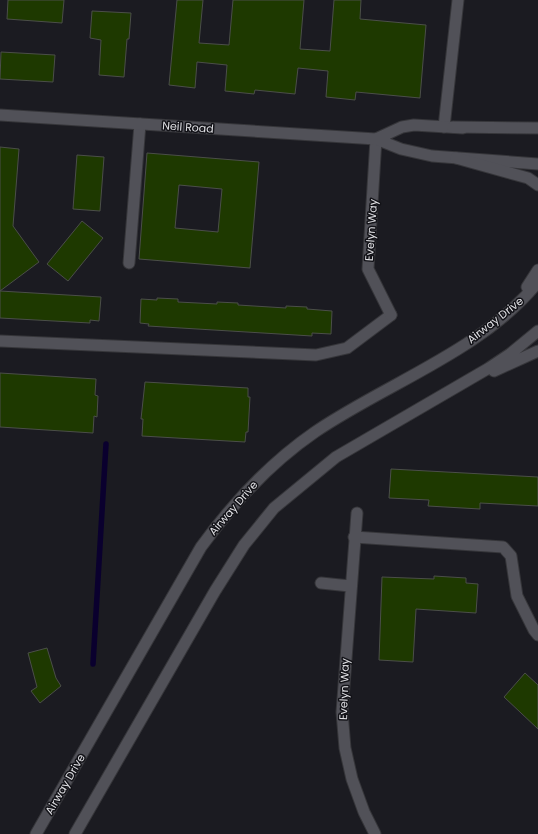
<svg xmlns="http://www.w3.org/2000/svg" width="538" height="834" viewBox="0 0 538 834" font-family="Poppins,sans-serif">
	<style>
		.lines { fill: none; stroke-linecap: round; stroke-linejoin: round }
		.stream { stroke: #0a002e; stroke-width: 5.5 }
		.building { fill: #1e3900; stroke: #4b4e49; fill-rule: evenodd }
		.service-casing { stroke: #36363a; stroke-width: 13 }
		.minor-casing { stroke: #36363a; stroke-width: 13 }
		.tertiary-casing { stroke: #36363a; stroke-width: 13 }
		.secondary-casing { stroke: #36363a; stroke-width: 13 }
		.service { stroke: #515158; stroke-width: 11 }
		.minor { stroke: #515158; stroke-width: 11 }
		.tertiary { stroke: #515158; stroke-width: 11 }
		.secondary { stroke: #515158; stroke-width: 11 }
		.labels { text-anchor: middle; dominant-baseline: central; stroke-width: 3; stroke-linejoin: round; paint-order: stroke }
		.street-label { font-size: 11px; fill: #e1e1e5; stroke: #121217 }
	</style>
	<rect width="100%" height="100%" fill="#1b1b21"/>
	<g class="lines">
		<path class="stream" d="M93 664 106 444"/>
	</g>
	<path class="building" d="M8 0H64L62 23 7 19Z
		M177 0H203L199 43 229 45 233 0H304L300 49 330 51 334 0H361L360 19 426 25 420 98 356 92 355 100 326 97 328 71 298 68 295 94 255 90 254 94 225 91 227 65 197 62 195 88 169 85Z
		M92 11 131 13 129 39H127L124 77 99 75 101 40 90 38Z
		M1 52 55 55 53 82 0 79Z
		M0 147 19 149 13 226 39 262 0 291Z
		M147 153 259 162 250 268 139 259ZM179 185 222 189 218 232 175 228Z
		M77 155 104 157 100 211 73 209Z
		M82 221 103 238 68 281 47 264Z
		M0 291 101 297 99 321 90 320V323L0 318Z
		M157 298 178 299V302L217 304V302L238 303V305L286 308V306L307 307V309L332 311 331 334 312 333V336L148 326 149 324 140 323 141 299 157 300Z
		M0 373 96 379 95 395 98 396 97 417 94 416 93 433 0 427Z
		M145 382 248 388V397H250L248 432H246L245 442 142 436 143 419H141Z
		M391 469 538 477V506L480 503V509L428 506 429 500 389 498Z
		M434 576 466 578V583L478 584 476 613 416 609 413 662 379 660 382 577 434 579Z
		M47 648 56 678 61 686 40 703 31 691 37 687 28 653Z
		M525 673 538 685V729L504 697Z"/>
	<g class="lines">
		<g class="service-casing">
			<path id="service" d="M444 127 458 0
				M129 263 140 124
				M0 341 316 355 347 348 391 315
				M354 537 503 547 511 556 517 596 534 630 538 635"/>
		</g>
		<g class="minor-casing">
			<path id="minor" d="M376 139 368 269 391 315
				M357 513 342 712 345 748 352 779 364 812 375 834
				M321 583 350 586"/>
		</g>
		<g class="tertiary-casing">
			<path id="tertiary" d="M0 115 376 139 401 149 432 156 538 164
				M376 139 402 127 414 125 463 128"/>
		</g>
		<g class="secondary-casing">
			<path id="secondary" d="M453 127 538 128
				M456 158 528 178 538 185
				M527 287 538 270
				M494 371 538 351
				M36 834 201 547C233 503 270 463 315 432 387 383 482 351 538 282
				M75 834 215 591 244 545 274 508 336 457 489 368 510 354 538 331"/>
		</g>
		<use href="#service" class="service"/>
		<use href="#minor" class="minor"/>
		<use href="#tertiary" class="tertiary"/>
		<use href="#secondary" class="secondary"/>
	</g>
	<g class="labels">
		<g class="street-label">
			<text transform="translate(188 127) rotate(4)">Neil Road</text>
			<text transform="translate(371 230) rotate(-86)">Evelyn Way</text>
			<text transform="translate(495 320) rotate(-38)">Airway Drive</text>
			<text transform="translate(233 508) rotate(-49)">Airway Drive</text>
			<text transform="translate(344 689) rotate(-88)">Evelyn Way</text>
			<text transform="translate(65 784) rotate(-60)">Airway Drive</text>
		</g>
	</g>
</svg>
